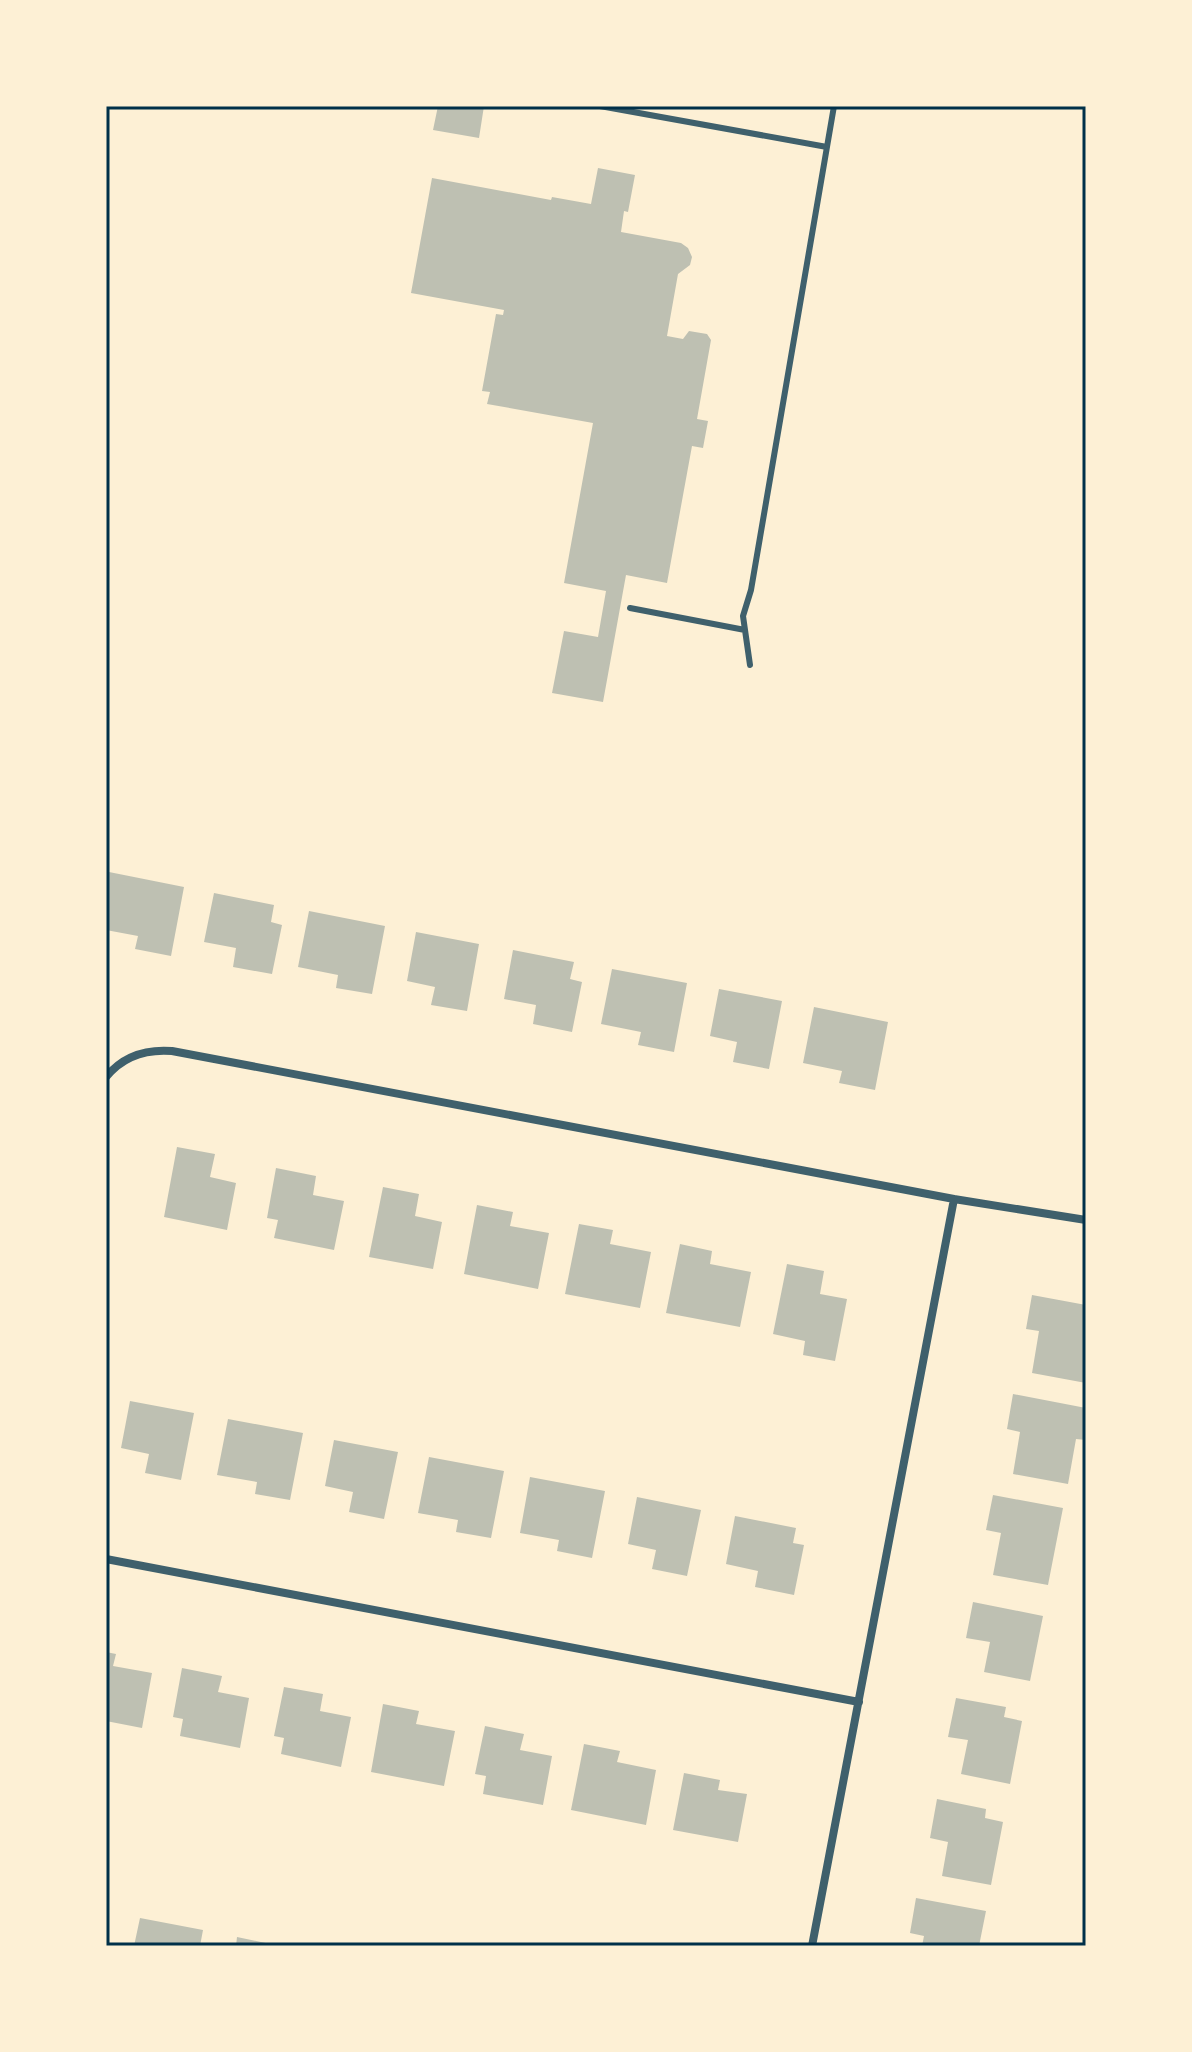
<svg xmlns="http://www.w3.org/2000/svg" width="1192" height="2052" viewBox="0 0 1192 2052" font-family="Cabin,sans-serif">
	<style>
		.building { fill: #bec0b2 }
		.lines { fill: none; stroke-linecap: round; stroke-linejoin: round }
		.service { stroke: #3f606c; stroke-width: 6 }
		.minor { stroke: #3f606c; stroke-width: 8 }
		.neatline { fill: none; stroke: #003049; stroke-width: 3 }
	</style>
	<rect width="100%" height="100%" fill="#fdf0d5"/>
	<path class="building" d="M438 106H484L479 138 433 130Z
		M598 168 635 175 628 212 624 211 621 232 681 243 688 248 692 257 690 265 678 274 667 336 683 339 689 331 707 334 711 340 697 419 708 421 703 448 692 446 667 583 626 575 603 702 552 693 564 631 598 637 606 591 564 583 593 423 487 404 490 392 482 391 496 314 503 315 504 310 411 293 432 178 551 200 552 197 591 204Z
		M109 872 184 887 171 956 135 949 138 936 106 930V886Z
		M214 893 274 905 271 922 282 925 272 974 233 967 236 948 204 942Z
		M309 911 385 926 372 994 336 988 338 975 298 967Z
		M416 932 479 944 467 1011 431 1005 435 987 407 981Z
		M513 950 574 962 570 979 582 982 572 1032 533 1024 536 1005 504 999Z
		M612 969 687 983 674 1052 638 1045 641 1032 601 1024Z
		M719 989 782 1001 769 1069 733 1062 737 1042 710 1036Z
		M814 1007 888 1022 875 1090 839 1083 842 1071 803 1063Z
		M177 1147 215 1154 210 1177 236 1183 227 1230 164 1217Z
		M276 1168 316 1176 313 1195 344 1201 334 1250 274 1238 278 1220 267 1218Z
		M383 1187 419 1194 415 1216 442 1222 433 1269 369 1257Z
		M477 1205 513 1212 510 1226 549 1233 538 1289 464 1274Z
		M579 1224 613 1230 610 1244 651 1252 640 1308 565 1294Z
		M680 1244 712 1251 710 1264 751 1272 740 1327 666 1313Z
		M787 1264 824 1271 820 1294 847 1299 835 1361 803 1355 805 1341 773 1334Z
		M1032 1295 1086 1305V1383L1032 1373 1039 1331 1026 1329Z
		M1013 1394 1086 1408V1440L1076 1439 1068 1484 1013 1474 1020 1432 1007 1429Z
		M130 1401 194 1413 181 1480 145 1473 149 1454 121 1448Z
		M228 1419 303 1433 290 1500 255 1494 257 1482 217 1475Z
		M334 1440 398 1452 384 1519 349 1512 353 1492 325 1486Z
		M429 1457 504 1471 491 1538 456 1532 458 1520 418 1513Z
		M530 1477 605 1491 592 1558 557 1551 559 1540 520 1533Z
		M993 1495 1063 1508 1048 1585 993 1575 1001 1533 986 1530Z
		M637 1497 701 1510 687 1576 652 1569 656 1550 628 1544Z
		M735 1516 796 1528 793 1543 804 1545 794 1595 755 1587 758 1571 726 1564Z
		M973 1602 1043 1616 1030 1681 984 1672 990 1642 966 1638Z
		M106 1652 116 1654 113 1666 152 1673 142 1728 106 1721Z
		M182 1668 222 1676 218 1692 249 1698 240 1748 180 1736 183 1719 173 1717Z
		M284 1687 323 1694 320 1711 351 1717 341 1767 281 1754 284 1738 274 1736Z
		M956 1698 1006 1707 1004 1717 1022 1721 1010 1784 961 1774 968 1740 948 1737Z
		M383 1704 419 1711 416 1724 455 1731 444 1786 371 1772Z
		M485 1726 524 1734 520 1750 552 1756 543 1805 483 1794 486 1776 475 1774Z
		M584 1744 620 1751 617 1762 656 1770 646 1825 571 1810Z
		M684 1773 720 1780 718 1790 747 1794 738 1842 673 1830Z
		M937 1799 986 1809 985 1818 1003 1822 991 1885 942 1876 948 1842 930 1838Z
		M916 1898 986 1911 979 1946H922L924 1936 910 1933Z
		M140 1918 203 1930 200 1946H134Z
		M237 1937 275 1945V1946H236Z"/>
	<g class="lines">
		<path class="service" d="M600 106 827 147
			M630 608 745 630
			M750 665 743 616 751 590 834 106"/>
		<path class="minor" d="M106 1077C123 1056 146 1049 172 1051L954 1199 1086 1220
			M106 1559 859 1702
			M812 1946 954 1199"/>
	</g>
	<rect width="1192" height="2052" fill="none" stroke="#fdf0d5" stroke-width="216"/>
	<rect x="108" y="108" width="976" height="1836" class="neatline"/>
</svg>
